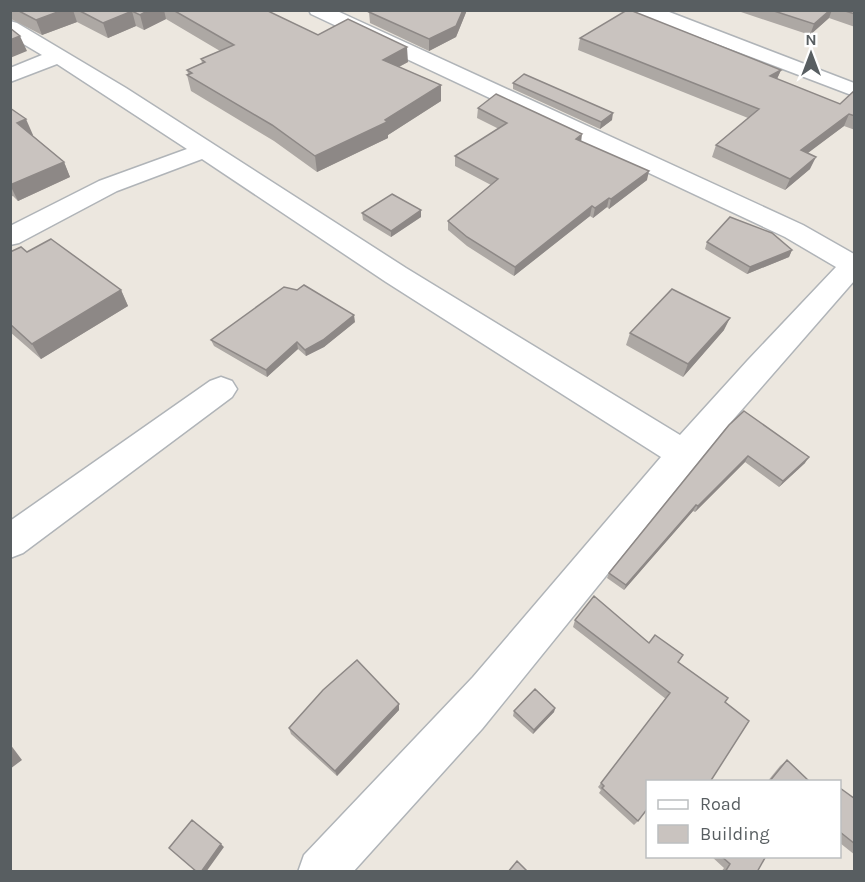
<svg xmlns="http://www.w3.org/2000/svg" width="865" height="882" viewBox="0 0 865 882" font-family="Karla,sans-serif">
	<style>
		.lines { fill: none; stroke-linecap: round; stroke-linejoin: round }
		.street-casing { stroke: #b0b4b8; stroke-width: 3 }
		.street { fill: #fff; fill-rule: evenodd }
		.wall { fill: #ada8a4 }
		.shaded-wall { fill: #8d8886 }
		.building { fill: #c9c3bf; stroke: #8d8886; stroke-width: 1.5 }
	</style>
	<rect width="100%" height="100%" fill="#ece7df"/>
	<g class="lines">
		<g class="street-casing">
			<path id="street" d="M309 10H335L803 225 854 254V281L724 430 482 729 353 872H298L304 855 473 677 661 457 386 282 202 159 117 191 19 243 10 245V226L99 181 187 149 57 64 10 82V68L42 55 10 36V21L17 23 126 88 406 268 680 435 748 360 836 267 785 237 311 14Z
				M636 10H664L854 83V96L638 14Z
				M221 377 232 381 237 389 232 397 23 553 10 558V521L210 381Z"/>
		</g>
		<use href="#street" class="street"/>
	</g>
	<path class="wall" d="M10 10H266L318 35 408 62 399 67 441 85V101L388 135V138L317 172 274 141 191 91 187 75 188 74 187 70 202 63 201 59 220 51 166 19 144 30 136 26 108 38 77 22 42 35 11 19Z
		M372 10H467L456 37 429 51 370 23 369 12Z
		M735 10H855V27L829 18 810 35Z
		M580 38 781 70 777 79 840 104 855 90V130L844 126 807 153 810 169 785 190 712 157 716 145 748 118 578 50Z
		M513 83 612 120 600 129 513 89Z
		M10 108 32 135 64 162 70 177 18 201 13 196 10 197Z
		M478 108 581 141 647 180 609 209 607 207 593 218 590 216 514 276 467 246 448 230V221L491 185 455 166V156L499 129 477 118Z
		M421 210V217L391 237 363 220 362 213Z
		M707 242 792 250 789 257 747 274 705 249Z
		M10 252H27L121 290 128 306 41 359 10 332Z
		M355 322 324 347 306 356 298 349 267 377 214 346 211 340Z
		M724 330 683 377 626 345 630 333Z
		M729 425 805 463 779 487 745 462 695 512 693 511 624 590 607 578 609 573Z
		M575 620 649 643 678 663 648 782 638 821 634 825 599 793 601 790 598 787 666 699 573 627Z
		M399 704V710L337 776 291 734 289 728Z
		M555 708 554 712 533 734 513 716 514 711Z
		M787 760 810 782H767L780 766Z
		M840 788 855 799V855L840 843Z
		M711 856H766L757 872H721L724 868Z"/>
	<path class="shaded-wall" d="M63 10H73L77 22 42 35 36 20Z
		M149 10H164L166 19 144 30 140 15Z
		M463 10H467L456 37 429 51V39Z
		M830 10H832L829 18 810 35 814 24Z
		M132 11 136 26 108 38 103 23Z
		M20 36 27 51 10 58V40Z
		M407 47 408 62 383 75V60Z
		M781 70 776 81 770 76Z
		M441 85V101L388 135V138L317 172 315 156 385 120Z
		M613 113 612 120 600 129 601 122Z
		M849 114 844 126 796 162 801 150Z
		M26 119 33 135 25 139 17 123Z
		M582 134 581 143 576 139Z
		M816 157 810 169 785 190 790 179Z
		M64 162 70 177 18 201 10 185Z
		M649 171 647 180 609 209 611 199Z
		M609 198 607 207 593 218 595 208Z
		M592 206 590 216 514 276 515 267Z
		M421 210V217L391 237V231Z
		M792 250 789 257 747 274 750 267Z
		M121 290 128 306 41 359 32 344Z
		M354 315 355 322 324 347 306 356 305 350Z
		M730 318 724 330 683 377 688 364Z
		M297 342 298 349 267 377 266 370Z
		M748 456 745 462 695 512 698 506Z
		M809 457 805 463 779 487 783 481Z
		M696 505 693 511 624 590 626 585Z
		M399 704V710L337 776 335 771Z
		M555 708 554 712 533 734 534 730Z
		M10 744 22 760 10 769Z
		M221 844 224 847 206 872H201Z"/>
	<path class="building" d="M17 10H63L36 20Z
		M78 10H149L140 15 132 11 103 23Z
		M173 10H266L318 35 348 19 407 47 383 60 441 85 385 120 387 122 315 156 272 125 187 75 192 73 187 70 205 62 201 59 234 45Z
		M372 10H463L456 26 429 39 369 12Z
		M627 10H630L781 70 770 76 840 104 855 90V116L849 114 801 150 816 157 790 179 716 145 759 109 580 38Z
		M771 10H830L814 24Z
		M842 10H855V14Z
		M10 28 20 36 10 40Z
		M524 74 613 113 601 122 513 83Z
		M496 94 582 134 576 139 649 171 611 199 609 198 595 208 592 206 515 267 467 237 448 221 498 179 455 156 507 123 478 108Z
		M10 108 26 119 17 123 64 162 10 185Z
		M392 194 421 210 391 231 362 213Z
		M730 217 772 233 792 250 750 267 707 242Z
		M51 239 121 290 32 344 10 324V252L21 247 27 252Z
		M304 285 354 315 323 340 305 350 297 342 266 370 211 340 284 287 297 290Z
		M672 289 730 318 688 364 630 333Z
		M744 411 809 457 783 481 748 456 698 506 696 505 626 585 609 573 729 425Z
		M594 596 649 643 655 635 683 655 678 662 728 698 725 702 749 721 710 782H648V808L638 821 602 788 604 786 601 783 670 693 575 620Z
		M357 660 399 704 335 771 289 728 323 690Z
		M535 689 555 708 534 730 514 711Z
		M787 760 810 782H769Z
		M840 788 855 799V844L840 832Z
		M192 820 221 844 201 872H197L169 848Z
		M721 856H766L757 872H725L730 864Z
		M517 861 528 872H508Z"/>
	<rect width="865" height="882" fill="none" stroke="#585e61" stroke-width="24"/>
	<rect x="646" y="780" width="195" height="78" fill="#ffffff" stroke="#bcbfc0" stroke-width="1.5"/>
	<rect x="658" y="800" width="30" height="9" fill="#ffffff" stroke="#bcbfc0" stroke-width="1.5"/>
	<text x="700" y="810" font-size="18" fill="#585e61">Road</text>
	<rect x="658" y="825" width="30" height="18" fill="#c9c3bf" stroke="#bcbfc0" stroke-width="1.5"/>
	<text x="700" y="840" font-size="18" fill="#585e61">Building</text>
	<g transform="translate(811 54)" stroke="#ffffff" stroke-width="4.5" paint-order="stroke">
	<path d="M0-4.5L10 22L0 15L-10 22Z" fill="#585e61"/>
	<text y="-9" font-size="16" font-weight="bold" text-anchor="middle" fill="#585e61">N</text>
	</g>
</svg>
